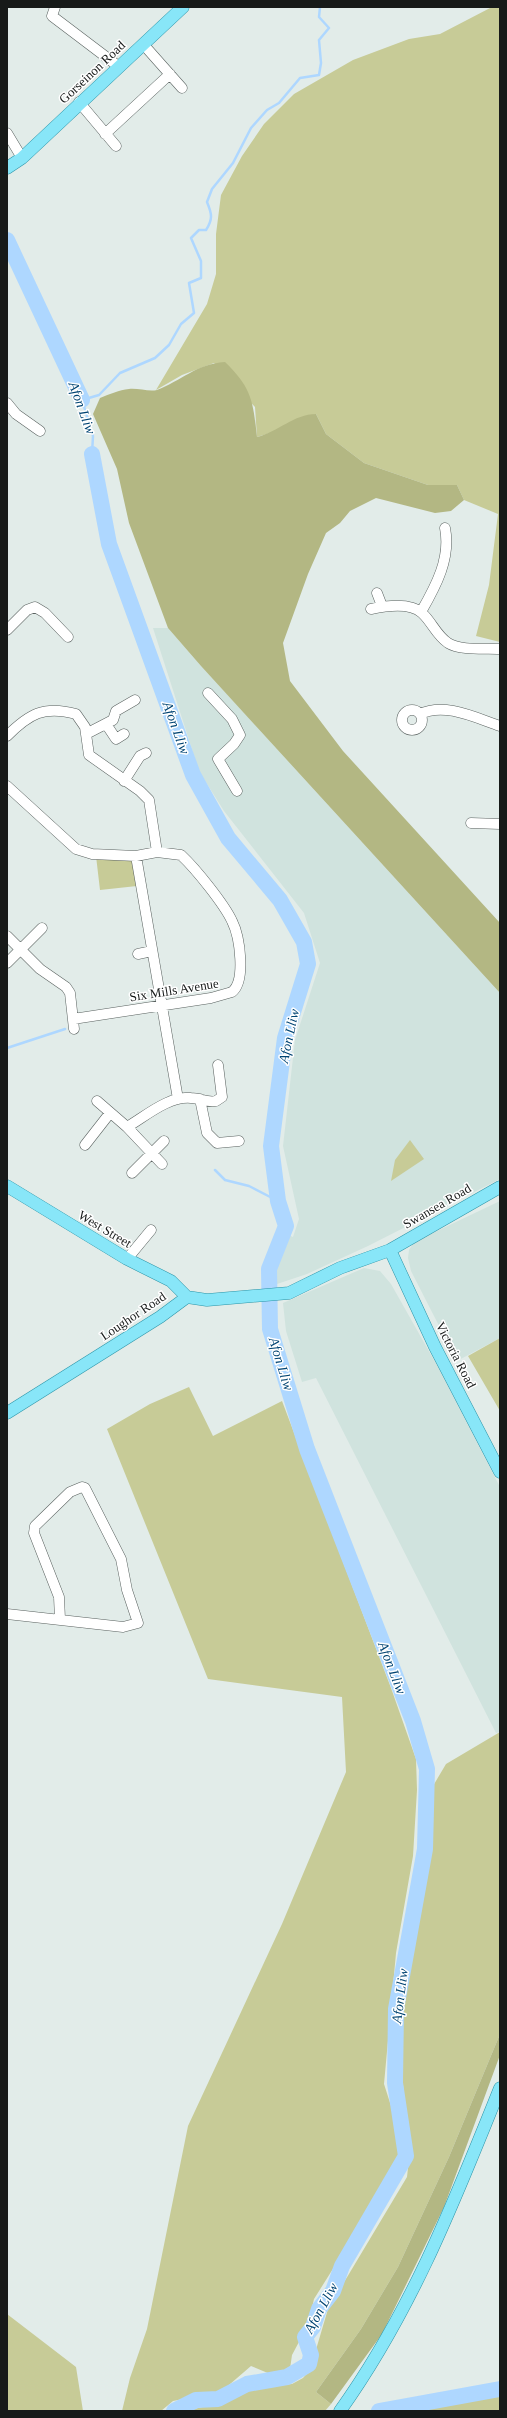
<svg xmlns="http://www.w3.org/2000/svg" width="507" height="2418" viewBox="0 0 507 2418" font-family="'Times New Roman',serif">
	<style>
		.built { fill: #d0e3de }
		.green { fill: #c7cb97 }
		.forest { fill: #b3b783 }
		.lines { fill: none; stroke-linecap: round; stroke-linejoin: round }
		.stream { stroke: #aed7ff; stroke-width: 2.5 }
		.river { stroke: #aed7ff; stroke-width: 16 }
		.minor-casing { stroke: #59615f; stroke-width: 11 }
		.major-casing { stroke: #2c94a7; stroke-width: 13 }
		.minor { stroke: #fff; stroke-width: 10 }
		.major { stroke: #88e6f8; stroke-width: 12 }
		.labels { text-anchor: middle; dominant-baseline: central; stroke-width: 3; stroke-linejoin: round; paint-order: stroke }
		.street-label { font-size: 13px; fill: #171a19; stroke: #fff }
		.water-label { font-size: 14px; font-style: italic; fill: #004473; stroke: #fff }
	</style>
	<rect width="100%" height="100%" fill="#e2ece9"/>
	<path class="built" d="M153 628H168L201 666 500 993V1179L368 1246 307 1274 277 1284H266L286 1234 293 1237 299 1219 283 1146 295 1040 320 963 304 913 224 811 199 771Z
		M500 1201V1338L457 1361 411 1271 408 1258 409 1250 414 1242Z
		M364 1268 380 1271 391 1284 439 1369 500 1487V1732L496 1733 316 1378 302 1382 286 1331 283 1303Z"/>
	<path class="green" d="M492 7H500V642L476 636 489 585 498 514 464 500 457 485H428L364 463 326 434 316 414C296 421 277 432 257 437L255 407 214 363 182 375 156 390 207 304 216 274V234L221 195 242 156 264 124 294 94 353 60 409 39 440 34Z
		M96 856 133 858 137 886 100 890Z
		M410 1140 424 1159 391 1181 395 1160Z
		M500 1338V1411L468 1356Z
		M189 1387 213 1436 282 1401 391 1688 416 1759 417 1790 413 1856 396 1953 384 2084 400 2134 397 2167 314 2299 308 2325 292 2355 290 2369 285 2374 275 2376 251 2366 222 2391 173 2401 161 2411H122L130 2378 147 2329 188 2126 282 1924 346 1772 342 1697 208 1679 107 1429 150 1404Z
		M500 1732V2034L449 2157 398 2267 361 2329 316 2392 331 2404 325 2411H184L226 2402 251 2388 292 2384 303 2378 310 2370 328 2309 407 2177 410 2150 399 2048 405 1981 423 1883 433 1786 446 1764Z
		M7 2314 76 2367 83 2411H7Z
		M500 2395V2411H415Z"/>
	<path class="forest" d="M225 362C252 388 253 401 257 437 278 432 294 414 316 414L326 434 364 463 428 485H457L464 500 451 511 435 513 376 498 350 511 340 523 326 533 308 574 283 643 290 681 343 751 500 923V993L201 666 168 628 129 523 117 469 93 414 100 398C110 394 119 390 129 389 138 388 149 392 157 390 181 381 196 364 225 362Z
		M500 2034V2055L444 2207 382 2334 331 2404 316 2392 361 2329 398 2267 449 2157Z"/>
	<g class="lines">
		<path class="stream" d="M92 454 93 436 82 400 99 395 120 373 155 358 169 345 181 324 194 313 189 283 201 278V261L191 238 199 230H206C213 219 212 214 207 202L212 189 233 163 251 128 267 110 279 103 300 78 319 75 321 63 319 40 329 28 319 17 320 7
			M7 1048 65 1029
			M215 1170 225 1180 249 1186 278 1201"/>
		<path class="river" d="M7 240 82 400
			M92 454 109 544 193 775 228 838 280 900 304 942 308 964 285 1038 271 1146 278 1201 286 1226 269 1269 270 1329 307 1449 413 1721 427 1769 425 1849 396 2009 395 2083 406 2156 342 2266 333 2291 319 2309 313 2327 305 2337 311 2355 309 2364 287 2377 247 2384 218 2399 196 2400 174 2411
			M379 2411 500 2389"/>
		<g class="minor-casing">
			<path id="minor" d="M55 7 52 16 118 66
				M143 44 182 88
				M79 102 116 146
				M7 133 22 158
				M105 134 170 74
				M7 403 16 414 40 431
				M377 593 382 606
				M371 609C385 606 410 602 422 613 432 622 436 635 448 643 461 651 485 648 500 649
				M421 612C436 586 451 558 445 528
				M7 630 27 610 35 607 45 613 68 637
				M208 693 232 719 240 735 234 744 218 759 237 791
				M402 720a10 10 0 1 1 20 0a10 10 0 1 1-20 0Z
				M420 714C445 702 476 718 500 726
				M106 724 116 739 124 734
				M86 734 113 720 116 711 135 700
				M7 736C29 714 44 705 76 714L85 727 89 755 140 791 149 800 157 852
				M124 781 140 756 146 753
				M7 786 76 849 92 854 136 856 157 852 181 855C196 869 224 904 232 921 240 937 246 981 232 992L211 998 73 1019
				M471 823 500 824
				M136 856 178 1099
				M7 936 40 969 66 987 70 993 74 1029
				M138 954 152 951
				M7 963 42 928
				M200 1099 207 1133 217 1143 239 1141
				M97 1101 127 1127C146 1116 168 1096 191 1098 200 1098 207 1103 216 1101L222 1097 218 1065
				M127 1127 162 1164
				M85 1145 110 1113
				M132 1173 164 1141
				M127 1259 151 1230
				M7 1614 123 1627 138 1623 127 1590 121 1559 85 1488 82 1487 70 1492 35 1526 34 1533 59 1597 60 1619"/>
		</g>
		<g class="major-casing">
			<path id="major" d="M7 168 22 158 183 7
				M7 1186 127 1259 171 1281 187 1297
				M390 1250 435 1347 500 1472
				M7 1413 160 1317 187 1297 207 1300 289 1293 340 1268 390 1250 500 1187
				M340 2411C412 2310 454 2202 500 2088"/>
		</g>
		<use href="#minor" class="minor"/>
		<use href="#major" class="major"/>
	</g>
	<g class="labels">
		<g class="street-label">
			<text transform="translate(92 72) rotate(-43)">Gorseinon Road</text>
			<text transform="translate(174 990) rotate(-9)">Six Mills Avenue</text>
			<text transform="translate(437 1206) rotate(-30)">Swansea Road</text>
			<text transform="translate(105 1229) rotate(31)">West Street</text>
			<text transform="translate(133 1316) rotate(-34)">Loughor Road</text>
			<text transform="translate(456 1355) rotate(63)">Victoria Road</text>
		</g>
		<g class="water-label">
			<text transform="translate(82 408) rotate(70)">Afon Lliw</text>
			<text transform="translate(176 728) rotate(70)">Afon Lliw</text>
			<text transform="translate(289 1036) rotate(-78)">Afon Lliw</text>
			<text transform="translate(281 1364) rotate(73)">Afon Lliw</text>
			<text transform="translate(392 1668) rotate(69)">Afon Lliw</text>
			<text transform="translate(400 1996) rotate(-83)">Afon Lliw</text>
			<text transform="translate(321 2308) rotate(-61)">Afon Lliw</text>
		</g>
	</g>
	<rect width="507" height="2418" fill="none" stroke="#171a19" stroke-width="16"/>
</svg>
